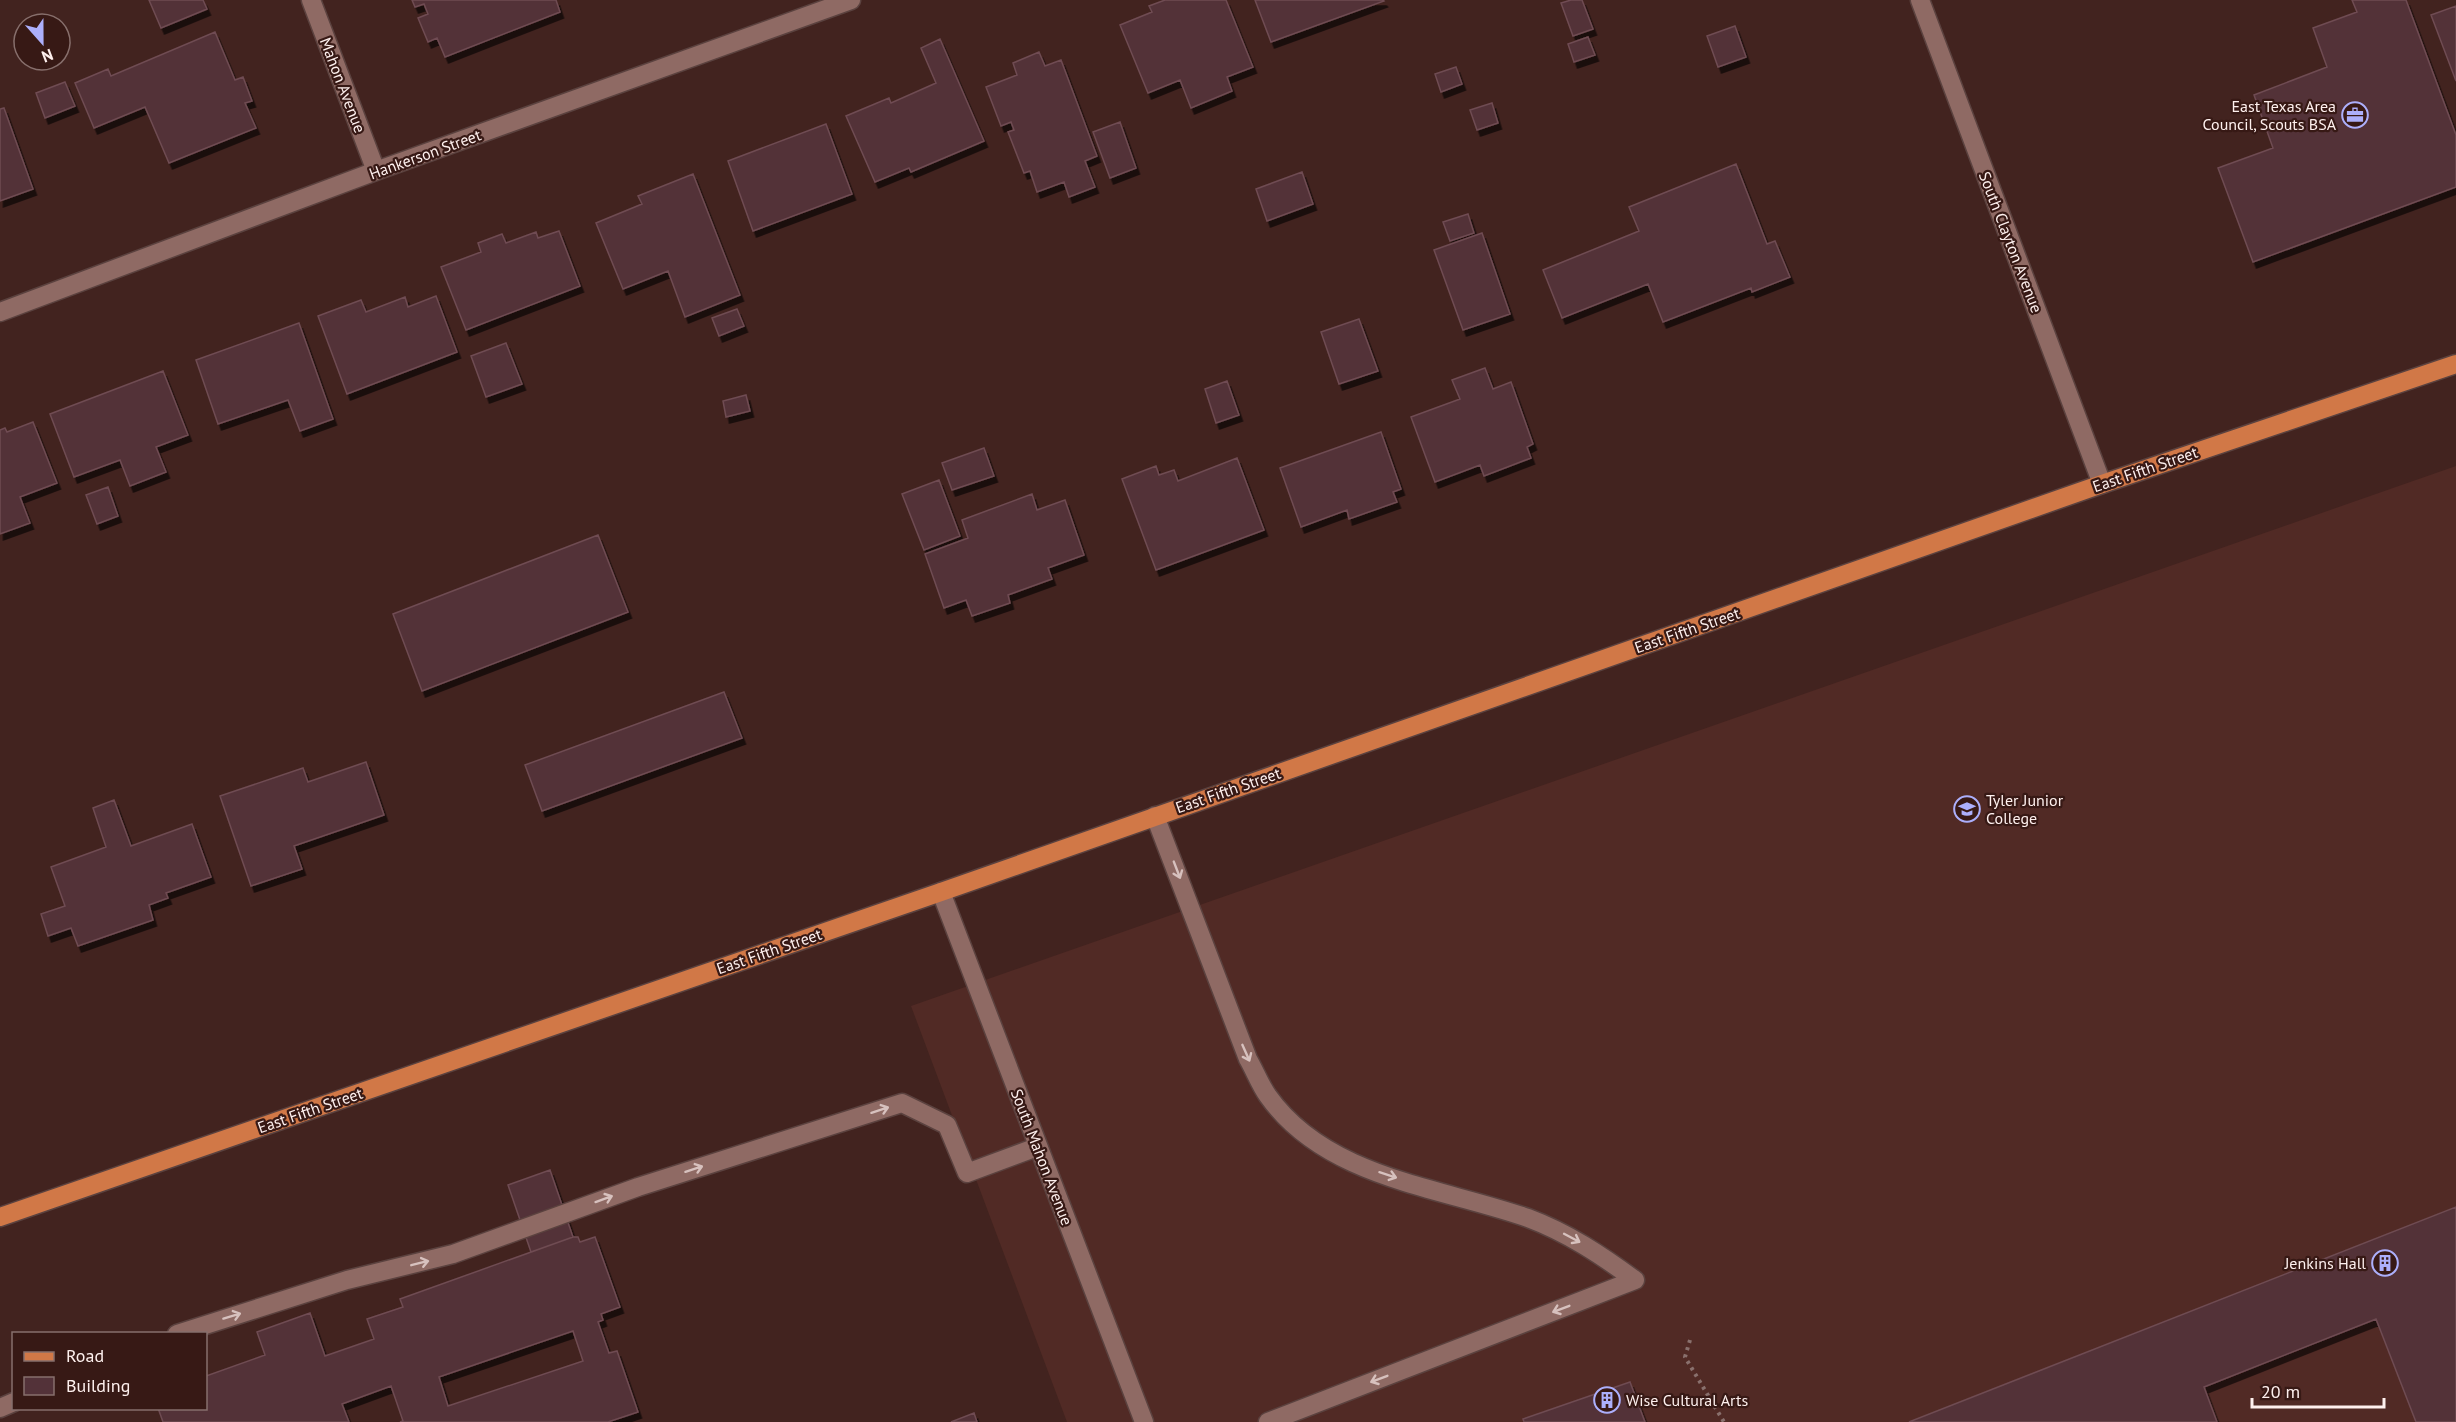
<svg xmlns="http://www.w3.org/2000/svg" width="2456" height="1422" viewBox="0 0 2456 1422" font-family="'PT Sans',sans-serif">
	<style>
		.built { fill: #512a25 }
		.building { fill: #533239; stroke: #6f4c52; stroke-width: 1.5; fill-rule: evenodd; filter: url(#shadow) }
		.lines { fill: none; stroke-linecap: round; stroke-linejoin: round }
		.service-casing { stroke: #5b423f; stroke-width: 21 }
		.minor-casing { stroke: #5b423f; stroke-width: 21 }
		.primary-casing { stroke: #5b423f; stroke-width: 21 }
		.path { stroke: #89706d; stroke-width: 4; stroke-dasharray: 3 4.5; stroke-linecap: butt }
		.service { stroke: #8f6a64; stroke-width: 18 }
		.minor { stroke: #8f6a64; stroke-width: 18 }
		.primary { stroke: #d17847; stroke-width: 18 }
		.oneway { stroke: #d7c1be }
		.labels { text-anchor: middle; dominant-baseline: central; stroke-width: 4.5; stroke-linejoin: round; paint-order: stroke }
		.street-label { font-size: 16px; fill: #fef0ee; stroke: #371915 }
		.poi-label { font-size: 16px; fill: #fef0ee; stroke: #371915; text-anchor: end }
	</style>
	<defs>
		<filter id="shadow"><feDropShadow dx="3.5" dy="6" stdDeviation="0" flood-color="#0009"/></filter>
	</defs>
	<rect width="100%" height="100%" fill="#42231f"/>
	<path class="built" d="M2456 466V1422H1067L911 1006Z"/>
	<path class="building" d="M149 0H203L207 9 161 28Z
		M412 0H556L560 12 445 57 437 38 428 42 418 18 428 14 424 4 415 7Z
		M1165 0H1226L1253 67 1227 77 1232 91 1191 108 1180 80 1148 93 1120 25 1152 12 1149 6Z
		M1255 0H1383L1384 1 1271 42Z
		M1571 0H1582L1593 29 1573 36 1561 3Z
		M2352 0H2406L2456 135V187L2253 262 2218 168 2273 148 2254 95 2327 67 2313 28 2357 12Z
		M2456 6V81L2431 15Z
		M1735 26 1746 57 1718 67 1707 36Z
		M215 32 235 80 243 77 252 101 245 103 256 128 169 163 145 107 94 128 75 83 108 69 111 76Z
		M1588 37 1595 55 1574 62 1568 44Z
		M940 39 984 141 911 172 909 168 875 182 846 116 889 98 891 103 936 83 921 48Z
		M1039 52 1045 66 1061 60 1097 156 1085 161 1095 187 1069 197 1064 182 1037 192 1030 171 1024 173 1008 132 1014 130 1011 122 1001 126 986 87 1017 75 1013 63Z
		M1456 67 1462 84 1441 92 1435 74Z
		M65 82 75 106 45 118 36 93Z
		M1492 103 1498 123 1477 130 1470 110Z
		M4 108 33 189 0 201V109Z
		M1120 122 1136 168 1110 178 1093 132Z
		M826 124 852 194 753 231 728 161Z
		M1736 164 1767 244 1775 241 1790 277 1752 292 1751 288 1663 322 1648 284 1562 318 1543 270 1639 231 1629 207Z
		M1302 172 1313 204 1267 221 1256 189Z
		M693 174 740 295 685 317 668 271 623 289 596 223 642 204 638 196Z
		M1468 214 1474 233 1450 241 1443 222Z
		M559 231 580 286 466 330 441 267 481 252 478 243 502 234 506 243 536 232 538 238Z
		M1482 233 1510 314 1463 330 1434 250Z
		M436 296 457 352 347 394 318 316 361 300 366 312 405 297 408 307Z
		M737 309 744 326 719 336 712 318Z
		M1359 319 1378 371 1339 384 1321 332Z
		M299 323 333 419 300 431 288 400 218 424 196 360Z
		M506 343 522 384 486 397 471 356Z
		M1485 368 1493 389 1511 382 1533 444 1527 447 1531 458 1484 476 1480 465 1435 482 1411 417 1460 399 1452 380Z
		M163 371 188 435 156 447 166 472 130 486 120 460 74 477 50 414Z
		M1227 381 1239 415 1216 423 1205 389Z
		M746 395 750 411 726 417 723 401Z
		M33 422 57 483 20 497 30 523 0 534V430L5 428 7 432Z
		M1381 432 1401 489 1393 492 1397 502 1349 519 1347 510 1301 527 1280 468Z
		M984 448 994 476 952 490 942 463Z
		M1237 458 1264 530 1156 570 1122 479 1156 466 1159 475 1174 470 1178 481Z
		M939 480 960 536 924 550 902 494Z
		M108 487 118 516 97 524 86 495Z
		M1032 494 1037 510 1065 500 1084 555 1048 568 1052 579 1008 595 1010 603 972 616 966 600 944 608 925 554 968 538 962 520Z
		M598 535 628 612 422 691 393 614Z
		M724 692 742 738 542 811 525 765Z
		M366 762 384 815 294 846 302 869 251 886 220 796 303 768 308 782Z
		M114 800 131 846 192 824 211 877 166 893 168 898 149 905 153 920 78 946 71 928 48 936 41 914 65 906 51 867 106 847 93 808Z
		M550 1170 573 1237 531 1252 508 1185Z
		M2456 1207V1422H2416L2376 1319 2204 1387 2217 1422H1909Z
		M573 1237H578L580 1242 595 1237 620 1307 601 1314 603 1320 598 1322 609 1353 617 1351 638 1412 608 1422H400L403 1421 391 1386 342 1404 349 1422H163L158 1408H206V1376L265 1355 257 1332 310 1313 325 1356 374 1339 367 1319 403 1307 400 1299ZM573 1331 583 1361 448 1406 439 1377Z
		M1630 1382 1645 1422H1524L1523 1419Z
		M974 1413 977 1422H951Z"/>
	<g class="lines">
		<g class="service-casing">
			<path id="service" d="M1155 816 1248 1059C1255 1071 1260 1085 1268 1096 1326 1178 1440 1187 1528 1218 1568 1233 1601 1255 1635 1280
				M177 1334 347 1280 453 1254 638 1187 902 1103 947 1125 967 1173 1037 1147
				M0 1408 14 1402
				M1268 1422 1635 1280"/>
		</g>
		<g class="minor-casing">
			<path id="minor" d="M311 0 376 171
				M1920 0 2102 484
				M0 312 376 171 851 0
				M941 892 1144 1422"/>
		</g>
		<g class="primary-casing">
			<path id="primary" d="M0 1217 941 892 2102 484 2456 364"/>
		</g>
		<path class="path" d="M1690 1340 1685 1357 1724 1422"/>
		<use href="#service" class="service"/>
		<use href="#minor" class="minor"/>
		<use href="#primary" class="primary"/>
	</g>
	<defs><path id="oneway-shaft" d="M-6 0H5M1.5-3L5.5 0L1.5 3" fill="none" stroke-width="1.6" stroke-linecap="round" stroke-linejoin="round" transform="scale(1.5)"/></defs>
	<g class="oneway">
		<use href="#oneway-shaft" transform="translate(1177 870) rotate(69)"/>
		<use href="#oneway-shaft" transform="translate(1246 1053) rotate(66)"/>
		<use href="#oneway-shaft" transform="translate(880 1110) rotate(-18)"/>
		<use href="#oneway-shaft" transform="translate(694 1169) rotate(-18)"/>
		<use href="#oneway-shaft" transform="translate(1388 1175) rotate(18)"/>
		<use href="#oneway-shaft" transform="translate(604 1199) rotate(-20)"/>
		<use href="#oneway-shaft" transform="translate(1572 1238) rotate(28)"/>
		<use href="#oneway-shaft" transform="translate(420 1263) rotate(-14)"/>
		<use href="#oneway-shaft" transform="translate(1561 1309) rotate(159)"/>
		<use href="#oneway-shaft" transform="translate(232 1316) rotate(-17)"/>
		<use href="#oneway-shaft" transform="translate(1379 1379) rotate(159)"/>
	</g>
	<defs>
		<g id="office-ring" transform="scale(1.35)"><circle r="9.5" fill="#371915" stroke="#acaffb" stroke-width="1.5"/><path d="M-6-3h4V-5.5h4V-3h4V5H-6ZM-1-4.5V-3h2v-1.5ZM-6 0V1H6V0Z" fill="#acaffb"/></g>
		<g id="university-ring" transform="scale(1.35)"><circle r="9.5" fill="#371915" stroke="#acaffb" stroke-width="1.5"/><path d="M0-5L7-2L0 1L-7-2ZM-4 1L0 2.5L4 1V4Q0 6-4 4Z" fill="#acaffb"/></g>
		<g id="building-ring" transform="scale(1.35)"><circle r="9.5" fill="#371915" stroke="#acaffb" stroke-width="1.5"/><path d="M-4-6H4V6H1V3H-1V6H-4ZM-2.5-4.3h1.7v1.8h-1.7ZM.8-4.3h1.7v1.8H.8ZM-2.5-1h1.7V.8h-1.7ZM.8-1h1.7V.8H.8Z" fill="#acaffb"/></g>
	</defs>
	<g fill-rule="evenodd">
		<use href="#office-ring" x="2355" y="115"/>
		<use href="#university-ring" x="1967" y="809"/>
		<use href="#building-ring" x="2385" y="1263"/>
		<use href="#building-ring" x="1607" y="1400"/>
	</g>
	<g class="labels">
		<g class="street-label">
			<text transform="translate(343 85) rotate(69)">Mahon Avenue</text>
			<text transform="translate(425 154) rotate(-20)">Hankerson Street</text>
			<text transform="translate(2011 242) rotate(69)">South Clayton Avenue</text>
			<text transform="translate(2145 469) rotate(-19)">East Fifth Street</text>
			<text transform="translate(1687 630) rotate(-19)">East Fifth Street</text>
			<text transform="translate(1228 790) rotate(-19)">East Fifth Street</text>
			<text transform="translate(769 951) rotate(-19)">East Fifth Street</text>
			<text transform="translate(310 1110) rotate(-19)">East Fifth Street</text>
			<text transform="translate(1042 1157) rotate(69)">South Mahon Avenue</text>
		</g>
		<g class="poi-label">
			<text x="2336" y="106">East Texas Area<tspan x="2336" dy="18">Council, Scouts BSA</tspan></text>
			<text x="1986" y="800" text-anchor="start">Tyler Junior<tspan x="1986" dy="18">College</tspan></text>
			<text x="2366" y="1263">Jenkins Hall</text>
			<text x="1626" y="1400" text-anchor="start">Wise Cultural Arts</text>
		</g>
	</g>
	<rect x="12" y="1332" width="195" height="78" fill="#371915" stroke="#876f6c" stroke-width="1.5"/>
	<rect x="24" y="1352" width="30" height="9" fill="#d17847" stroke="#876f6c" stroke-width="1.5"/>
	<text x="66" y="1362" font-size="18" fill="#fef0ee">Road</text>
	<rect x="24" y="1377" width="30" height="18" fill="#533239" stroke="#876f6c" stroke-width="1.5"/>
	<text x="66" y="1392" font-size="18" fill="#fef0ee">Building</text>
	<g transform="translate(42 42) rotate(159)"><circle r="28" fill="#371915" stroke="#876f6c" stroke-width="1.5"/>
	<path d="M0-4.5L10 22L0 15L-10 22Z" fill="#acaffb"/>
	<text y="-9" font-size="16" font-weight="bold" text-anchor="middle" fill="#fef0ee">N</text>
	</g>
	<path d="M2252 1398v9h132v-9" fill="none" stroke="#fef0ee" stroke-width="3"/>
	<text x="2261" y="1398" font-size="18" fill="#fef0ee" stroke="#371915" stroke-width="4.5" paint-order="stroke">20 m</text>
</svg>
